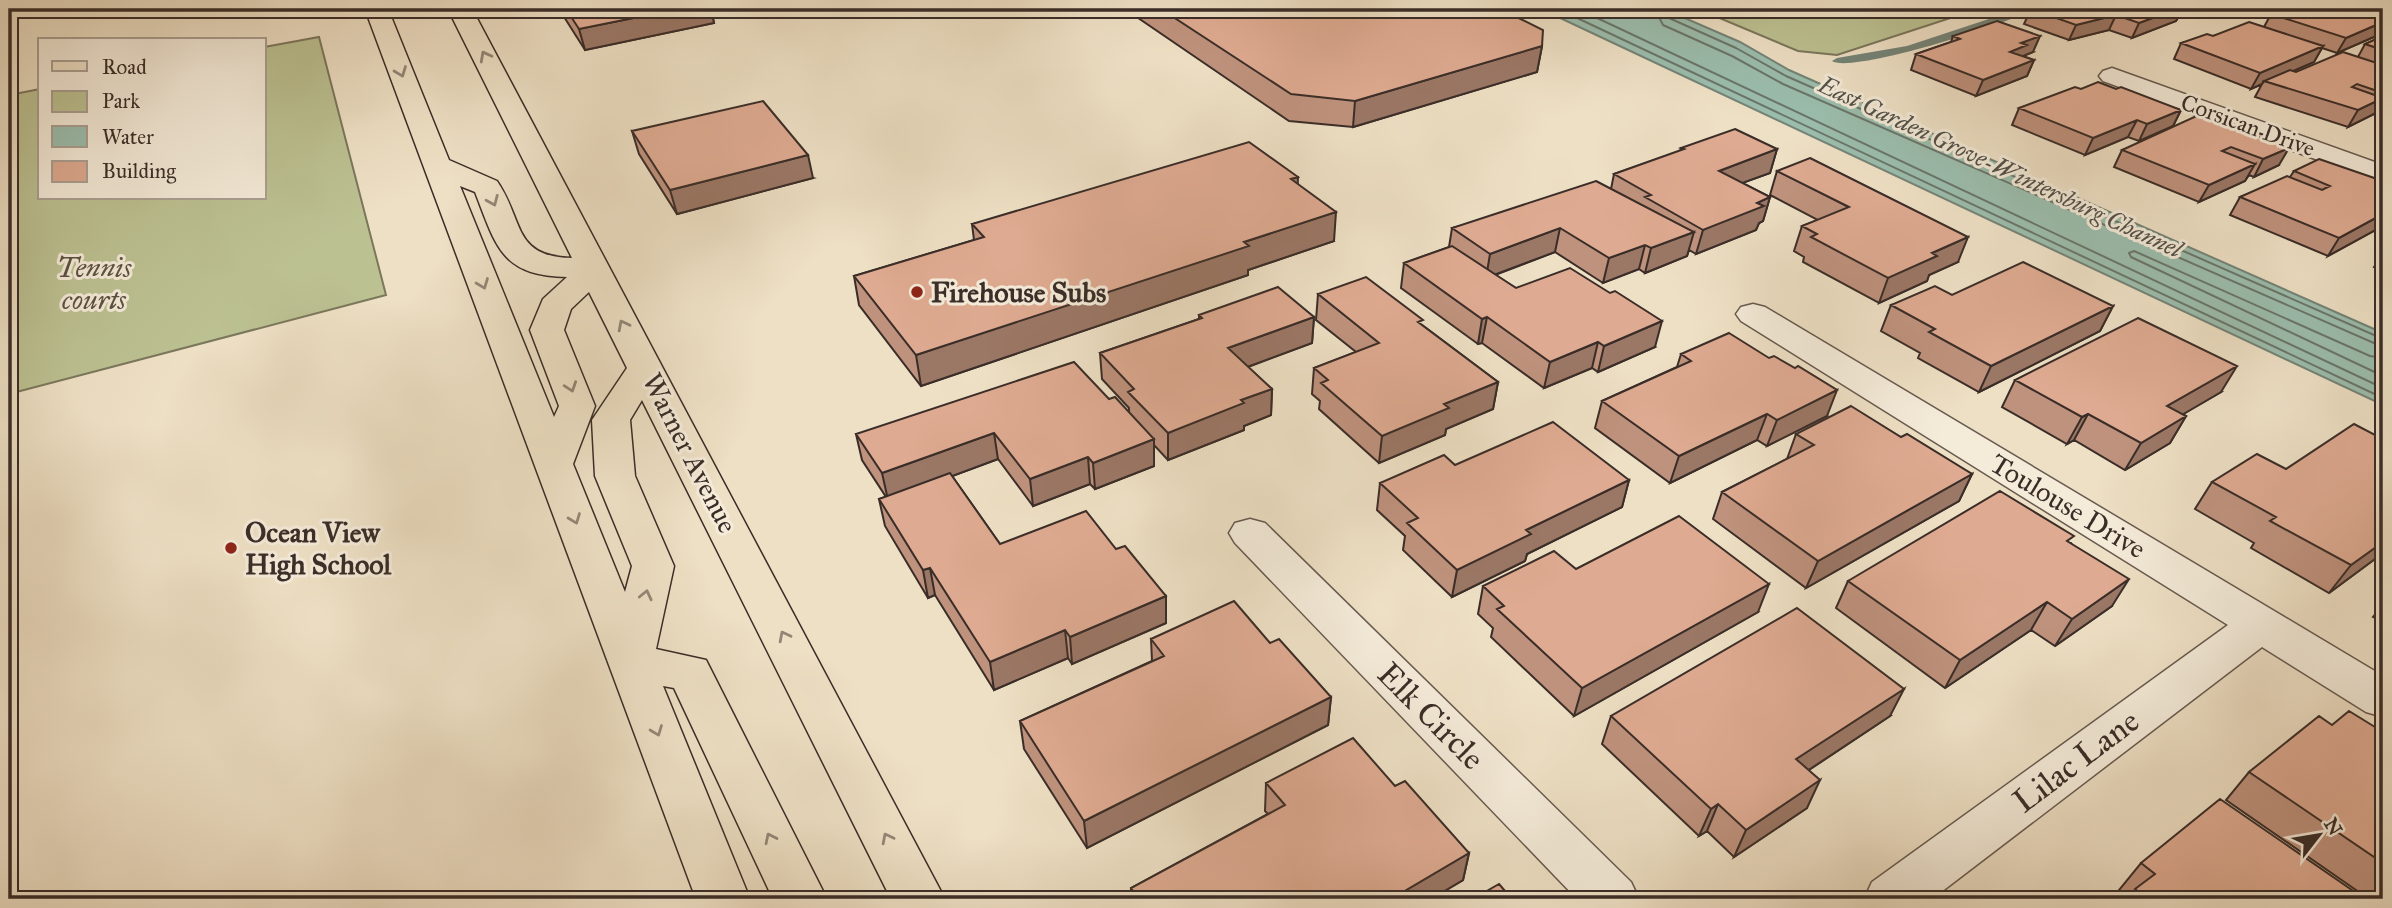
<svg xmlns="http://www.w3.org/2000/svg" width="2392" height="908" viewBox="0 0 2392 908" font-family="'IM FELL Great Primer',serif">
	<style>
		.green { fill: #bcc192; stroke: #7b775d; stroke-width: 2 }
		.water { fill: #9bbeae; stroke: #748478; stroke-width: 2 }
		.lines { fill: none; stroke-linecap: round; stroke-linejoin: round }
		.shore { stroke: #6a766b; stroke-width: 2 }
		.stream { fill: #748478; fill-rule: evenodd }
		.street-casing { stroke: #675a4f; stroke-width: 3 }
		.primary-casing { stroke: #3a2d28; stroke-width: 3 }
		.street { fill: #f4ebd9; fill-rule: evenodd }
		.primary { fill: #eee0c5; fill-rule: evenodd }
		.wall { fill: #bf927d; stroke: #3a2d28; stroke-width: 2 }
		.shaded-wall { fill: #9b7766; stroke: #3a2d28; stroke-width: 2 }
		.building { fill: #deaa91; stroke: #3a2d28; stroke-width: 2 }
		.oneway { stroke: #948676 }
		.poi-dot { fill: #8f2418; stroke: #f4ebd9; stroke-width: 2.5 }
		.labels { text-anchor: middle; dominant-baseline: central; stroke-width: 6; stroke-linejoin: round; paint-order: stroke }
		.far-street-label { font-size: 23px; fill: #3a2d28; stroke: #f4ebd9 }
		.far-water-label { font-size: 24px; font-style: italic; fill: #52514a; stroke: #f4ebd9 }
		.park-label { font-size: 28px; font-style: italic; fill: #5a5242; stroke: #f4ebd9 }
		.poi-label { font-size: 28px; font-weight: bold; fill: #3a2d28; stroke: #f4ebd9; text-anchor: start }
		.street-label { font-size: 28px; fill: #3a2d28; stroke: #f4ebd9 }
		.near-street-label { font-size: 33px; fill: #3a2d28; stroke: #f4ebd9 }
	</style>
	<rect width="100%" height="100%" fill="#eee0c5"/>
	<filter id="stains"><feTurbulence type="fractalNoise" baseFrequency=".00286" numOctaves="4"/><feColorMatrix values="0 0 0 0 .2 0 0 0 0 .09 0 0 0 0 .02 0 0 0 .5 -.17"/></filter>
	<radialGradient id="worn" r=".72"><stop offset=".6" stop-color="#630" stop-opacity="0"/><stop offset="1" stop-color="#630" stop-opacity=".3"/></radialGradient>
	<path class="green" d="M1698 9H1978L1837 55 1798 51Z
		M319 37 386 295 9 394V95L40 89V198H264V47Z"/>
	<path class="water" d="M1541 9H1664L1740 42 1789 70 2383 333V405Z"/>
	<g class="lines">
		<path class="shore" d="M1558 9 2383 398
			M1578 9 2383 388
			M1655 9 1663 25 1732 56 1783 84 2383 347
			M1664 9 1669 18 1736 48 1786 76 2383 339
			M2383 358 2370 356 2134 251 2129 253 2131 257 2383 376"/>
		<path class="stream" d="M2019 9H2032C2010 24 1851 74 1832 61L1837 58 1907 46Z"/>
		<g class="street-casing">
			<path id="street" d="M2112 68 2383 165V184L2103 81 2099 76 2103 71Z
				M1753 304 1765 307 2383 676V717L2366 712 2262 647 1932 899H1864L1872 882 2228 625 1741 321 1736 314 1741 307Z
				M1250 519 1265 523 1631 882 1639 899H1577L1235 543 1229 533 1235 523Z"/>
		</g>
		<g class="primary-casing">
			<path id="primary" d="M365 9H388L449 160 497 181C524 220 512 257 572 258L448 9H472L945 899H891L642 400 630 420 635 476 674 566 656 649 706 660 827 899H773L674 688 663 686 750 899H696ZM460 186 475 192C496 246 501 276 567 277L543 299 530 330 559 406 554 417ZM589 292 627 368 592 420 595 476 632 566 625 592 573 464 595 406 564 330 571 309Z"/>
		</g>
		<use href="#street" class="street"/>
		<use href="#primary" class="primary"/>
	</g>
	<path class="wall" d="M559 9H711L714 23 585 50Z
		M1125 9H1500L1542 46 1537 72 1353 127 1289 121Z
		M2031 9H2183L2176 21 2132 38 2109 30 2069 40 2024 24Z
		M2383 9V33L2337 53 2322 48 2314 62 2293 71 2296 72 2358 57 2365 44 2383 36V110L2380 112 2376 110 2374 114 2348 127 2255 97 2262 84 2251 89 2174 59 2181 43 2213 36 2264 27 2271 14Z
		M1953 36 2033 52 2023 56 2034 60 2027 76 1976 96 1911 70 1916 54 1951 42Z
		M2081 89H2116L2181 110 2173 126 2139 141 2128 137 2085 155 2012 125 2019 108Z
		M632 131 813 178 677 214 639 154Z
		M2383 131V140L2379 138Z
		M2264 135 2262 138 2279 165 2254 177 2249 175 2245 181 2199 202 2114 167 2122 150Z
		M1681 148 1777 149 1770 173 1742 183 1770 197 1763 221 1759 223 1756 230 1696 254 1689 250 1687 256 1645 273 1639 269 1603 283 1555 252 1495 275 1516 288 1655 347 1598 372 1592 368 1544 388 1482 343 1478 344 1401 288 1404 263 1449 247 1452 228 1611 189 1614 174 1680 151Z
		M1777 171 1958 262 1929 275 1927 281 1879 303 1803 262 1804 257 1794 251 1802 226 1818 220 1770 195Z
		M2294 171 2383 181V226L2328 256 2230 215 2240 197 2290 177Z
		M1298 184 1334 241 1248 270V275L921 386 859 305 854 276 974 240 972 224Z
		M2383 253V271L2374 267Z
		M1318 294 1422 325 1498 382 1493 409 1446 429 1445 435 1379 463 1319 409 1320 401 1312 394 1314 368 1356 352 1316 320Z
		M1952 295 2113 306 2100 331 1979 392 1918 358 1920 353 1881 331 1891 305Z
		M1199 315 1314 317 1312 343 1248 367 1272 389 1271 415 1244 426V430L1168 460 1154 445V466L1095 489 1090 484 1033 506 998 459 952 476 1000 544 1116 549 1166 596V623L1072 664 1068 658 994 690 935 595 928 598 885 526 879 499 886 497 862 460 856 434 1109 399 1129 412V408L1102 379 1100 353 1199 319Z
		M1681 354 1827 416 1767 446 1757 440 1670 483 1595 428 1602 401 1677 367Z
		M2015 380 2221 392 2183 414 2186 416 2170 443 2125 470 2074 440 2067 444 2002 407Z
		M1796 434 1901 437 1972 474 1959 501 1806 588 1713 519 1722 492 1787 459Z
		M2383 439V553L2329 593 2251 548 2254 543 2195 509 2212 482 2286 469Z
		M1455 465 1629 480 1622 507 1527 554 1525 561 1452 597 1403 550 1405 536 1377 510 1380 483Z
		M2071 543 2112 606 2055 646 2031 630 1945 688 1836 608 1848 581Z
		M1576 569 1758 612 1574 716 1491 637 1493 628 1478 614 1483 586Z
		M2383 605V622L2373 617Z
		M1151 639 1331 697 1328 725 1087 848 1024 749 1020 721 1152 661Z
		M1611 716H1890L1809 770 1807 808 1734 857 1707 831 1699 836 1602 744Z
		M2332 725 2383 732V899H2369L2226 800 2249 772Z
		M1266 783 1395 786 1469 853 1463 880 1431 899H1131V888L1268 814 1265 811Z
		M2141 863 2365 899H2127L2128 897 2119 890Z"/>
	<path class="shaded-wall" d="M678 9H711L714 23 585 50 579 29Z
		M2177 9H2183L2176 21 2132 38 2139 23Z
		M2116 15 2109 30 2069 40 2076 25Z
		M2383 22V33L2337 53 2346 38Z
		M2040 36 2033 52 2023 56 2021 61 2010 52 2021 43Z
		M1542 46 1537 72 1353 127 1355 101Z
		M2323 46 2314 62 2268 82 2264 81 2262 84 2251 89 2260 73Z
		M2034 60 2027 76 1976 96 1983 80Z
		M2383 98 2374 114 2348 127 2358 110Z
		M2181 110 2173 126 2139 141 2147 124Z
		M2137 120 2128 137 2085 155 2093 138Z
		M2289 148 2279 165 2254 177 2263 159Z
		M1777 149 1770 173 1712 194 1719 171Z
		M808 155 813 178 677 214 670 190Z
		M2255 164 2245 181 2199 202 2209 185Z
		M1298 177 1297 205 1291 179Z
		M1770 197 1763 221 1759 223 1756 230 1696 254 1703 230 1757 203Z
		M1336 212 1334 241 1248 270V275L921 386 916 355 1244 242Z
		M2383 214V226L2328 256 2339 238Z
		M1560 228 1555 252 1486 278 1490 254Z
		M1694 232 1687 256 1645 273 1651 248Z
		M1968 237 1958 262 1929 275 1927 281 1879 303 1888 278 1932 253Z
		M1645 245 1639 269 1603 283 1609 258Z
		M2113 306 2100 331 1979 392 1991 366Z
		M1314 317 1312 343 1228 374V348Z
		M1487 317 1482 343 1478 344 1482 319Z
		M1662 321 1655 347 1598 372 1604 346Z
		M1598 342 1592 368 1544 388 1550 362Z
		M2237 366 2221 392 2151 433 2167 406Z
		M1498 382 1493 409 1446 429 1445 435 1379 463 1382 436 1444 404Z
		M1272 389 1271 415 1244 426V430L1168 460V433L1241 400Z
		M1837 390 1827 416 1767 446 1777 420Z
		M1767 414 1757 440 1670 483 1679 456Z
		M2088 414 2074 440 2067 444 2082 417Z
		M2186 416 2170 443 2125 470 2141 443Z
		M994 433 998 459 888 500 882 473Z
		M1154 439V466L1095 489 1093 463Z
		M1088 457 1090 484 1033 506 1030 479Z
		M1972 474 1959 501 1806 588 1818 561Z
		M1629 480 1622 507 1527 554 1525 561 1452 597 1457 570 1526 530Z
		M2383 542V553L2329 593 2351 565Z
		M930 568 935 595 928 598 923 570Z
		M2129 579 2112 606 2055 646 2072 619Z
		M1769 584 1758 612 1574 716 1582 688Z
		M1166 596V623L1072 664 1070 637Z
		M2047 602 2031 630 1945 688 1960 660Z
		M1065 630 1068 658 994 690 990 662Z
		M1904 689 1890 716 1783 787 1796 759Z
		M1331 697 1328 725 1087 848 1084 821Z
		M1820 780 1807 808 1734 857 1746 830Z
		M1718 804 1707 831 1699 836 1711 809Z
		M1469 853 1463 880 1431 899H1391Z"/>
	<path class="building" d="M566 9H678L579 29Z
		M1161 9H1500L1543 30 1542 46 1355 101 1291 94Z
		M2031 9H2177L2139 23 2116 15 2076 25Z
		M2285 9H2383V22L2346 38 2271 14Z
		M1997 21 2040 36 2021 43 2027 45 2010 52 2034 60 1983 80 1916 54 1960 39 1953 36Z
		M2249 22 2323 46 2260 73 2181 43 2207 34 2213 36Z
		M2383 36V50L2365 44Z
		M2343 52 2383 65V93L2357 84 2352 87 2383 98 2358 110 2264 81 2290 70 2296 72Z
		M2098 82 2116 89 2121 87 2181 110 2147 124 2137 120 2093 138 2019 108 2075 87 2081 89Z
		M763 101 808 155 670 190 632 131Z
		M2203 113 2264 135 2260 137 2289 148 2263 159 2231 147 2222 151 2255 164 2209 185 2122 150Z
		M1735 129 1777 149 1719 171 1770 197 1757 203 1764 206 1703 230 1645 197 1651 195 1614 174 1684 149 1681 148Z
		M1249 142 1298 177 1291 179 1336 212 1244 242 1249 246 916 355 854 276 984 237 972 224Z
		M1810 158 1968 237 1932 253 1937 256 1888 278 1811 237 1817 234 1802 226 1849 207 1777 171Z
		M2319 159 2383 181V214L2339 238 2240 197 2287 176 2322 190 2330 186 2294 171Z
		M1596 181 1694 232 1651 248 1645 245 1609 258 1560 228 1490 254 1452 228Z
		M1452 246 1516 288 1570 268 1610 293 1615 291 1662 321 1604 346 1598 342 1550 362 1487 317 1482 319 1404 263Z
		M2023 262 2113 306 1991 366 1929 332 1935 329 1891 305 1935 286 1952 295Z
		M1366 277 1423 320 1418 322 1498 382 1444 404 1449 408 1382 436 1321 383 1328 380 1314 368 1379 343 1318 294Z
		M1278 287 1314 317 1228 348 1272 389 1241 400 1244 403 1168 433 1128 392 1134 389 1100 353 1202 318 1199 315Z
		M2138 318 2237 366 2167 406 2186 416 2141 443 2088 414 2082 417 2015 380Z
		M1729 333 1769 358 1774 356 1795 368 1798 366 1837 390 1777 420 1767 414 1679 456 1602 401 1691 361 1681 354Z
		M1074 362 1109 399 1115 397 1154 439 1093 463 1088 457 1030 479 994 433 882 473 856 434Z
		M1851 406 1901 437 1907 434 1972 474 1818 561 1722 492 1814 445 1796 434Z
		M1553 422 1629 480 1526 530 1531 534 1457 570 1407 523 1418 518 1380 483 1444 455 1455 465Z
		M2354 424 2383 439V542L2351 565 2270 521 2276 517 2212 482 2257 454 2286 469Z
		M950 473 1000 544 1086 511 1116 549 1125 546 1166 596 1070 637 1065 630 990 662 930 568 923 570 879 499Z
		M2000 491 2074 536 2067 541 2129 579 2072 619 2047 602 1960 660 1848 581Z
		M1679 516 1769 584 1582 688 1497 609 1504 606 1483 586 1554 551 1576 569Z
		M1234 601 1270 643 1279 639 1331 697 1084 821 1020 721 1164 656 1151 639Z
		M1797 608 1904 689 1796 759 1820 780 1746 830 1718 804 1711 809 1611 716Z
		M2349 711 2383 732V863L2249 772 2319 716 2332 725Z
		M1353 738 1395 786 1405 781 1469 853 1391 899H1138L1131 888 1285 805 1266 783Z
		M2220 799 2365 899H2148L2135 889 2155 874 2141 863Z
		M1499 884 1512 899H1473Z"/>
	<defs><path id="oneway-chevron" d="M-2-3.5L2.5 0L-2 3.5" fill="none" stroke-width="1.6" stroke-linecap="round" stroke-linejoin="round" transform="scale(1.75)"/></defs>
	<g class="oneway">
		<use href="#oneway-chevron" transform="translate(485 56) rotate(-118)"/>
		<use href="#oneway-chevron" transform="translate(401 72) rotate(69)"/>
		<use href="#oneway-chevron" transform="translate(493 201) rotate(67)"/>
		<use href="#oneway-chevron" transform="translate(483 284) rotate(69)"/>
		<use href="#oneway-chevron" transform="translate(623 325) rotate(-117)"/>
		<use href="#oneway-chevron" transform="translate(571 387) rotate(71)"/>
		<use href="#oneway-chevron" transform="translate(575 519) rotate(69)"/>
		<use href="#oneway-chevron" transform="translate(646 595) rotate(-77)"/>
		<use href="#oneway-chevron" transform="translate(784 636) rotate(-117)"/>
		<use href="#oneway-chevron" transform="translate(657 731) rotate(69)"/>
		<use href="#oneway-chevron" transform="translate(770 838) rotate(-116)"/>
		<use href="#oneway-chevron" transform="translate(887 838) rotate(-117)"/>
	</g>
	<g class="poi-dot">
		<circle cx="917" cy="292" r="7"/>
		<circle cx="231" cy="548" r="7"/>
	</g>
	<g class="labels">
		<g class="far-street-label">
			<text transform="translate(2248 125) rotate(20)">Corsican Drive</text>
		</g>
		<g class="far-water-label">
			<text transform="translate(2000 167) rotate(25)">East Garden Grove-Wintersburg Channel</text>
		</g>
		<g class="park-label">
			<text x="94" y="267">Tennis<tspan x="94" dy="32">courts</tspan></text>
		</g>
		<g class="poi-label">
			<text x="931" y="292">Firehouse Subs</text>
			<text x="245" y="532">Ocean View<tspan x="245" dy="32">High School</tspan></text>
		</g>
		<g class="street-label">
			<text transform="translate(690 453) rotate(63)">Warner Avenue</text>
			<text transform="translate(2068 506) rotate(31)">Toulouse Drive</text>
		</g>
		<g class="near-street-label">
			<text transform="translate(1431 716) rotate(45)">Elk Circle</text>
			<text transform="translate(2076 761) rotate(-37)">Lilac Lane</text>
		</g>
	</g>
	<rect width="2392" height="908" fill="none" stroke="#eee0c5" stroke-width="35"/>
	<rect x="10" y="10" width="2371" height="887" fill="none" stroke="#3a2d28" stroke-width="3.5"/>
	<rect x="18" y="18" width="2357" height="873" fill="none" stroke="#3a2d28" stroke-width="2"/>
	<rect x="38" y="38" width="228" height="161" fill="#f4ebd9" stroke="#aa9f92" stroke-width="2"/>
	<rect x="52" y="61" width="35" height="10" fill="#eee0c5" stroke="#aa9f92" stroke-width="2"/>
	<text x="102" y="74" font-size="21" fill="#3a2d28">Road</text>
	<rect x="52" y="91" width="35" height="21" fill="#bcc192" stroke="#aa9f92" stroke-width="2"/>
	<text x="102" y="108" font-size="21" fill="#3a2d28">Park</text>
	<rect x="52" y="126" width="35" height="21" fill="#9bbeae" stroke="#aa9f92" stroke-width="2"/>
	<text x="102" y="144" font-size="21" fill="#3a2d28">Water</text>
	<rect x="52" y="161" width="35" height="21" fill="#deaa91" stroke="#aa9f92" stroke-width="2"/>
	<text x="102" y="178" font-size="21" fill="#3a2d28">Building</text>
	<g transform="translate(2319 835) rotate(59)" stroke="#f4ebd9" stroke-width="5" paint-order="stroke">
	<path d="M0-5L12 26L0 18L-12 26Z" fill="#3a2d28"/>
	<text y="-10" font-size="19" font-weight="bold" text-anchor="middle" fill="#3a2d28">N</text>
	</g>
	<rect width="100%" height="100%" filter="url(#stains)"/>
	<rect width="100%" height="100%" fill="url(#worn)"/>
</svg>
